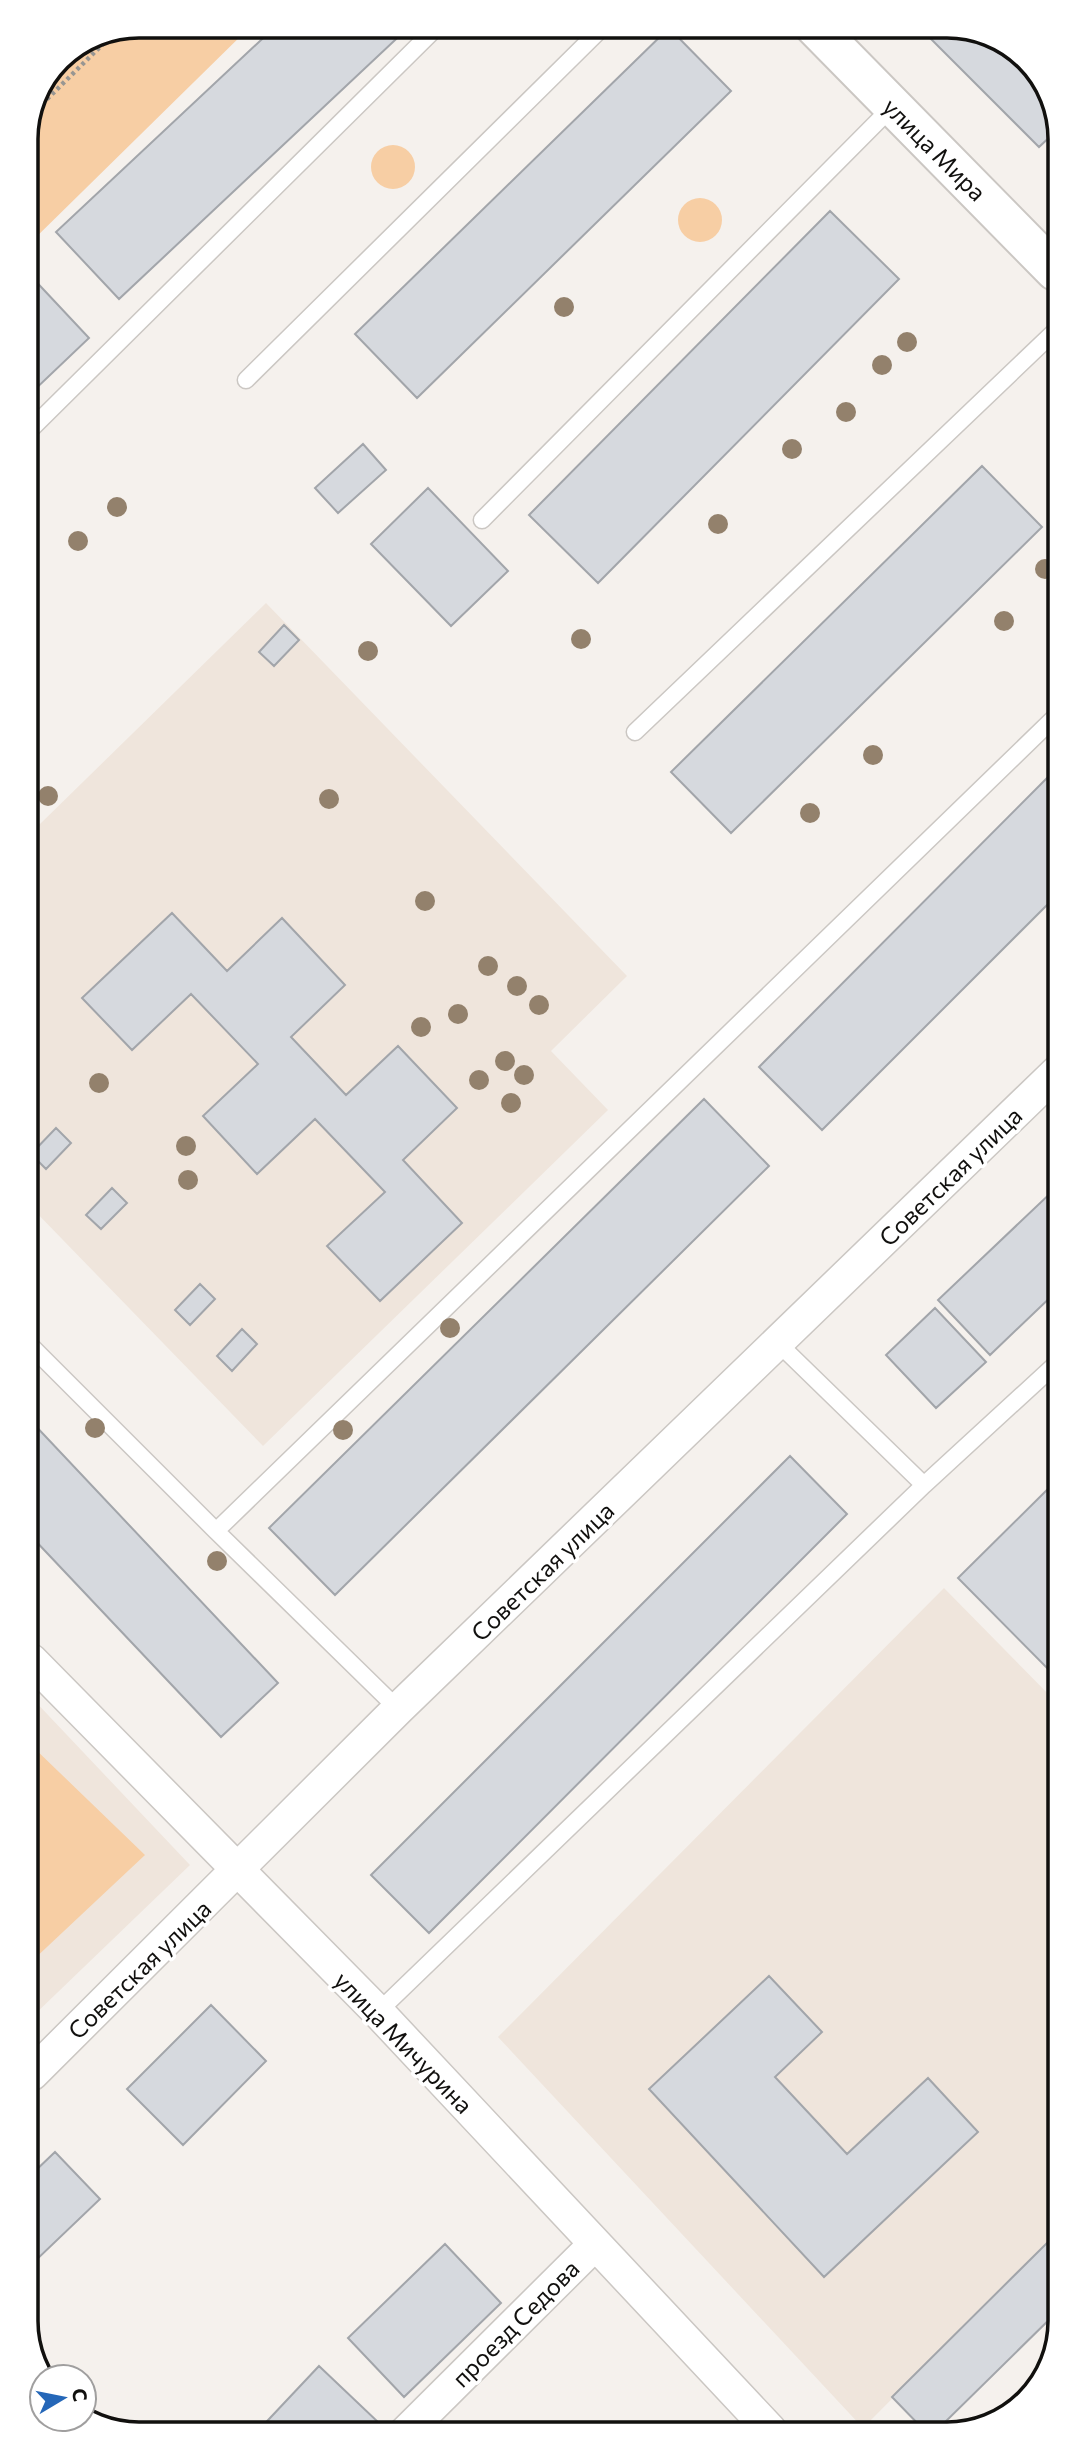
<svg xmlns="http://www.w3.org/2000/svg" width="1087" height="2461" viewBox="0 0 1087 2461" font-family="Commissioner,sans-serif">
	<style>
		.built { fill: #efe5dc }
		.green { fill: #f7cea4 }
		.building { fill: #d6d9de; stroke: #a2a5aa; stroke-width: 2 }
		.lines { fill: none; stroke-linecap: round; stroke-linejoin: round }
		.lane-casing { stroke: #cbc7c3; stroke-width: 19 }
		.street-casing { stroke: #cbc7c3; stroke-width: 35 }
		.secondary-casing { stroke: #cbc7c3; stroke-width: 42 }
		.path { stroke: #989692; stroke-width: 4.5; stroke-dasharray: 3.5 3.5; stroke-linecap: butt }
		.lane { stroke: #fff; stroke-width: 16 }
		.street { stroke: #fff; stroke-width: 32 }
		.secondary { stroke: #fff; stroke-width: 38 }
		.tree { fill: #93816c }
		.labels { text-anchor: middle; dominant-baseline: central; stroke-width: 7; stroke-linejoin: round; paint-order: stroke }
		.street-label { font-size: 24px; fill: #11100e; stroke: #fff }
		.rim { fill: none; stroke: #11100e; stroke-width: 3.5 }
	</style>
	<rect width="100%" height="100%" fill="#f5f1ed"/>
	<path class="built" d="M266 603 627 976 551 1051 608 1110 263 1446 29 1205 28 812 40 824Z
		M944 1588 1059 1705 1060 2230 863 2428 498 2037Z
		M31 1697 190 1865 31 2018Z"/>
	<path class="green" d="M140 26H251L27 246 26 132 60 59Z
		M371 167a22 22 0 1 1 44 0a22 22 0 1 1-44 0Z
		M678 220a22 22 0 1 1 44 0a22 22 0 1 1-44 0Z
		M31 1745 145 1855 31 1962Z"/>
	<path class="building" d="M276 26H410L119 299 56 232Z
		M919 27H955L1017 50 1055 103V132L1039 147Z
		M669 28 731 91 417 398 355 334Z
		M830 211 899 279 598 583 529 515Z
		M28 273 89 338 27 397V275Z
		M363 444 386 470 338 513 315 488Z
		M982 466 1042 527 731 833 671 772Z
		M428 488 508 571 451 626 371 544Z
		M284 625 299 640 274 666 259 652Z
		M1056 769 1057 895 822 1130 759 1067Z
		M172 913 227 971 282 918 345 985 291 1037 346 1095 398 1046 457 1108 403 1160 462 1223 380 1301 327 1246 385 1192 315 1119 257 1174 203 1116 258 1064 191 994 132 1050 82 998Z
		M704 1099 769 1166 335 1595 269 1528Z
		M56 1128 71 1143 46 1169 31 1154Z
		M1058 1186V1290L990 1355 938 1300Z
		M112 1188 127 1203 101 1229 86 1215Z
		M200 1284 215 1299 190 1325 175 1310Z
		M935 1308 986 1362 936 1408 886 1355Z
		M242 1329 257 1344 232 1371 217 1356Z
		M30 1420 278 1683 221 1737 30 1535Z
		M790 1456 847 1514 429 1933 371 1875Z
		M1058 1479 1059 1680 958 1578Z
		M769 1976 822 2032 775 2077 847 2154 928 2078 978 2132 824 2277 649 2089Z
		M211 2005 266 2061 183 2145 127 2089Z
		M55 2152 100 2199 32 2264V2174Z
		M1060 2230 1061 2308 938 2429H923L892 2397Z
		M445 2244 501 2303 404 2397 348 2338Z
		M319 2366 378 2422 368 2433 255 2434Z"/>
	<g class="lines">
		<g class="lane-casing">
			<path id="lane" d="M246 380 604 26
				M27 433 438 26
				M482 520 893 106
				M635 732 1055 331
				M778 1343 924 1485 1058 1362
				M30 1345 216 1531 1056 716
				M216 1531 398 1709
				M378 2012 924 1485"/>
		</g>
		<g class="street-casing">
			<path id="street" d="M31 1660 378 2012 770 2430
				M32 2074 398 1709 1057 1072
				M405 2433 595 2244"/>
		</g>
		<g class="secondary-casing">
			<path id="secondary" d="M814 26 1055 271"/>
		</g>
		<path class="path" d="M37 109 108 39"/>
		<use href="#lane" class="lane"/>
		<use href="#street" class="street"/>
		<use href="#secondary" class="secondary"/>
	</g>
	<g class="tree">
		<circle cx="564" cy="307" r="10"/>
		<circle cx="907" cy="342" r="10"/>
		<circle cx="882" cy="365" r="10"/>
		<circle cx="846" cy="412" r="10"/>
		<circle cx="792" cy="449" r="10"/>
		<circle cx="117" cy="507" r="10"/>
		<circle cx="718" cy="524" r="10"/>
		<circle cx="78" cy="541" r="10"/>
		<circle cx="1045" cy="569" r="10"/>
		<circle cx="1004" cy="621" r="10"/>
		<circle cx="581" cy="639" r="10"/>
		<circle cx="368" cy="651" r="10"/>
		<circle cx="873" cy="755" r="10"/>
		<circle cx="48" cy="796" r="10"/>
		<circle cx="329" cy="799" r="10"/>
		<circle cx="810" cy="813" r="10"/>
		<circle cx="425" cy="901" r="10"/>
		<circle cx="488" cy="966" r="10"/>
		<circle cx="517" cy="986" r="10"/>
		<circle cx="539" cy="1005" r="10"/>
		<circle cx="458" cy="1014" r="10"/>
		<circle cx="421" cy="1027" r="10"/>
		<circle cx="505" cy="1061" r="10"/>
		<circle cx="524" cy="1075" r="10"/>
		<circle cx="479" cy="1080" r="10"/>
		<circle cx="99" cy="1083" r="10"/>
		<circle cx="511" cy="1103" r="10"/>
		<circle cx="186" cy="1146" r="10"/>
		<circle cx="188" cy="1180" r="10"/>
		<circle cx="450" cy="1328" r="10"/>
		<circle cx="95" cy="1428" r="10"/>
		<circle cx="343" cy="1430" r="10"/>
		<circle cx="217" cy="1561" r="10"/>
	</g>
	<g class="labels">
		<g class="street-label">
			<text transform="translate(935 149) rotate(45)">улица Мира</text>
			<text transform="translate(950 1176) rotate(-44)">Советская улица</text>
			<text transform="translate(542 1571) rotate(-44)">Советская улица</text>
			<text transform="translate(139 1969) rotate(-44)">Советская улица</text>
			<text transform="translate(404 2042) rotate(46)">улица Мичурина</text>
			<text transform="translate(515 2323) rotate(-45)">проезд Седова</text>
		</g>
	</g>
	<path d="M0 0H1087V2461H0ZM139 38H947A101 101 0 0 1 1048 139V2321A101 101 0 0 1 947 2422H139A101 101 0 0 1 38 2321V139A101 101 0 0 1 139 38Z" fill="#fff" fill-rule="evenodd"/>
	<path class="rim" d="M139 38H947A101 101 0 0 1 1048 139V2321A101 101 0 0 1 947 2422H139A101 101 0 0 1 38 2321V139A101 101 0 0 1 139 38Z"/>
	<g transform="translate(63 2398) rotate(80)"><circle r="33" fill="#ffffff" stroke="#a09f9f" stroke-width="2"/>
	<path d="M0-5L12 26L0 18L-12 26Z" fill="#2567b8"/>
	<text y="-10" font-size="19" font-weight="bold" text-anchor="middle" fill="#11100e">С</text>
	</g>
</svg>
